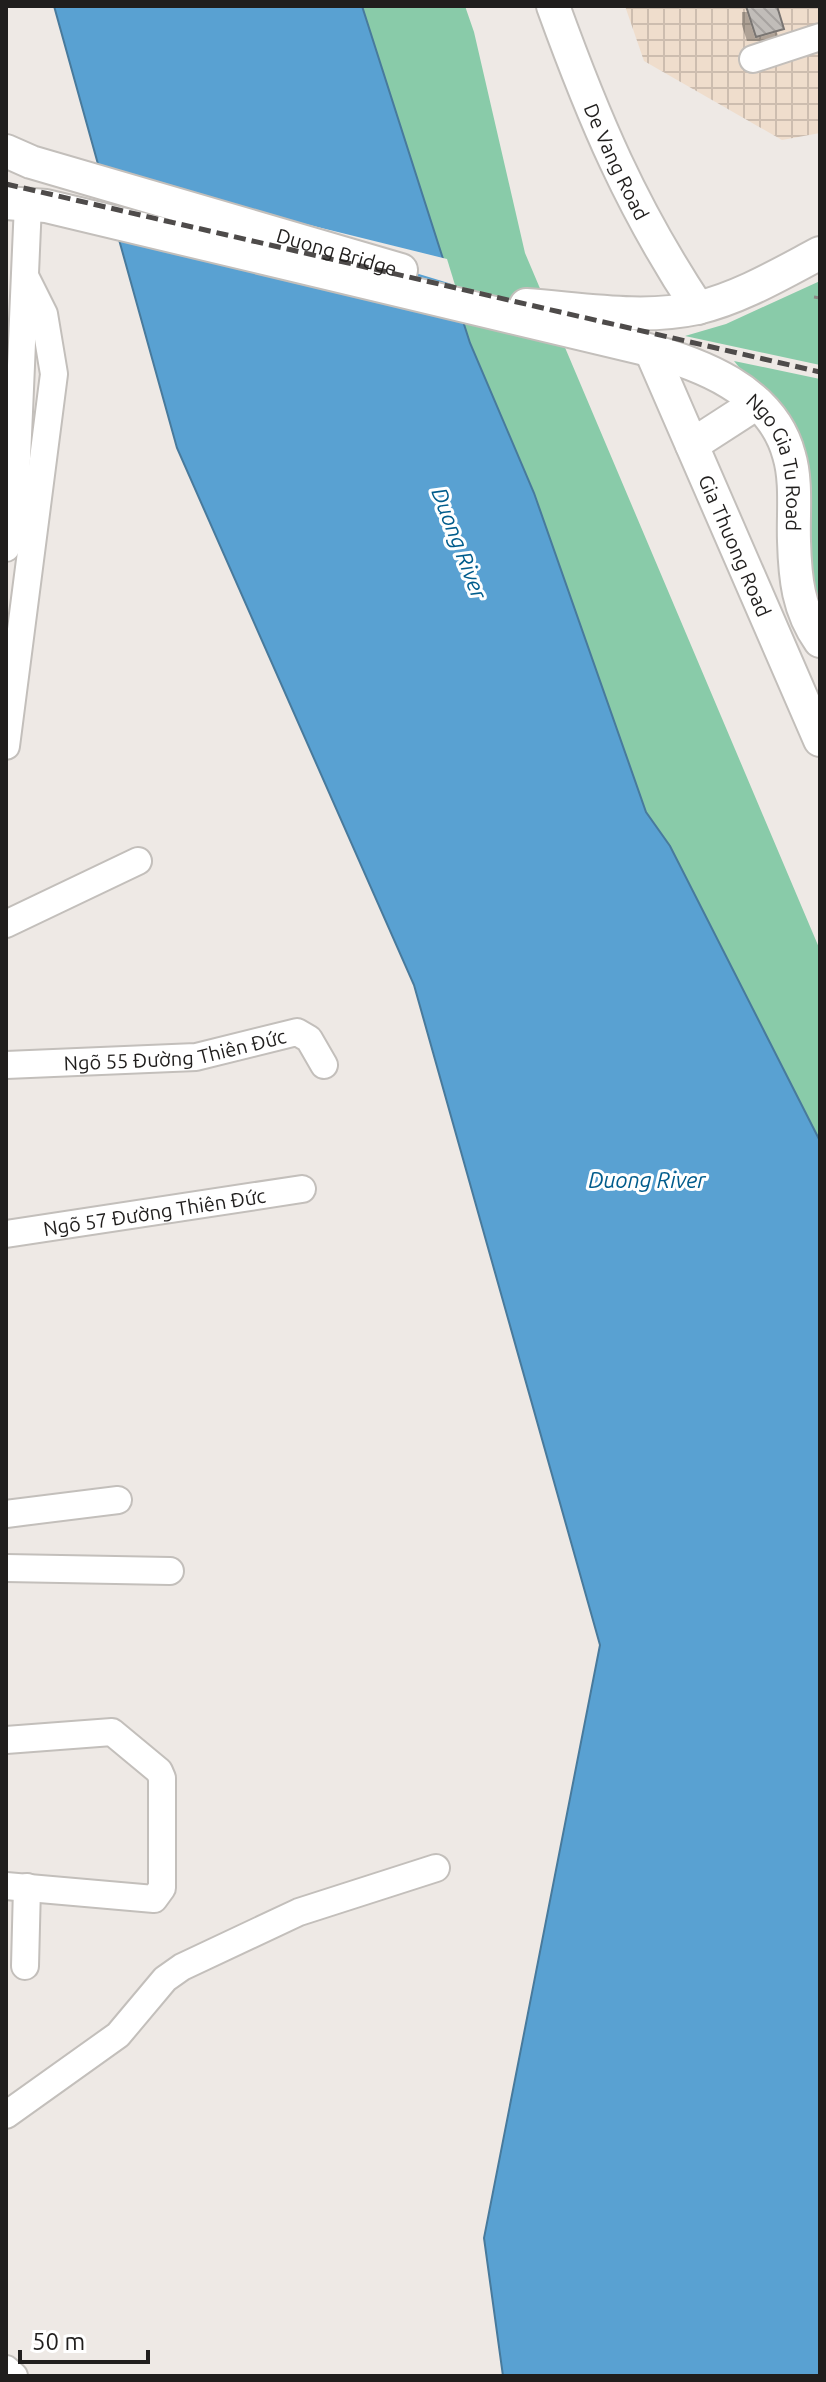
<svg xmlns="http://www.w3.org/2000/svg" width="826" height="2382" viewBox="0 0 826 2382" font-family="Ubuntu,sans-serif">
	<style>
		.industrial { fill: url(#industrial-grid) }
		.green { fill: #89cba9 }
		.water { fill: #59a1d2; stroke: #487a9c; stroke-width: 2 }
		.pier { fill: #eee9e5 }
		.building { fill: url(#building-back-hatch); stroke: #797572; stroke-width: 2; filter: url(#shadow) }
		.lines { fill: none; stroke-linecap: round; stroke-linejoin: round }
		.minor-casing { stroke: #c3bfbb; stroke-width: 30 }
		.major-casing { stroke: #c3bfbb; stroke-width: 36 }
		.path { stroke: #8c8886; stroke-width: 3; stroke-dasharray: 8 4; stroke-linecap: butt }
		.minor { stroke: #fff; stroke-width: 26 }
		.major { stroke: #fff; stroke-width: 32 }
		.rail { stroke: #4e4b4a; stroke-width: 5; stroke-dasharray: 12 6; stroke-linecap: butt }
		.labels { text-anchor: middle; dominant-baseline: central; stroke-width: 6; stroke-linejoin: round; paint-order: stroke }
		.street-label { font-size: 20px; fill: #201e1d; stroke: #fff }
		.water-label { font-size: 22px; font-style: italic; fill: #005c8c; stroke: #fff }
	</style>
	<defs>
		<pattern id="industrial-grid" width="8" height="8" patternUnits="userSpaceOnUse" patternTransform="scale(2)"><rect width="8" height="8" fill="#efddcc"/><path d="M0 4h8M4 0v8" fill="none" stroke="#cdbdaf"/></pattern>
		<pattern id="building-back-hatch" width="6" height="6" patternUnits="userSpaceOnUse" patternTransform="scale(2)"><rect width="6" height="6" fill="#c1bdb9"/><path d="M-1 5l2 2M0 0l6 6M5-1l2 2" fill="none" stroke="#a6a29f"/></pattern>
		<filter id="shadow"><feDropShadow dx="-7" dy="7" stdDeviation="0" flood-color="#0004"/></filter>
	</defs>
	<rect width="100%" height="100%" fill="#eee9e5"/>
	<path class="industrial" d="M625 6H820V133L782 140 644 61Z"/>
	<path class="green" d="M362 6H465L474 32 525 253 820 950V1141L670 846 646 812 534 493 470 343Z
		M820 281V365L685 336 726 324Z
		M734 361 820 379V618L808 556 812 494 809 465 800 442Z"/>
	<path class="water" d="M54 6H362L470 343 534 493 646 812 670 846 820 1141V2376H503L484 2238 600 1645 414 985 177 448Z"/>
	<path class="pier" d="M96 172 447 259 455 285 97 176Z"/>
	<path class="building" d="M746 6H777L784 29 756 37Z"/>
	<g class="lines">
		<g class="minor-casing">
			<g id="minor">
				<path d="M753 59 820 37"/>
				<path d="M6 548 16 481 28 204"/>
				<path d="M6 746 54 374 44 314 25 276"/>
				<path d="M6 924 138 861"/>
				<path id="s1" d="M6 1065 196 1057 297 1032 309 1039 324 1065"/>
				<path id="s2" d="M6 1234 302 1189"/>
				<path d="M6 1514 118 1500"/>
				<path d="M6 1568 170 1571"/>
				<path d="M6 1740 112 1732 159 1771 162 1778V1888L154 1899 6 1886"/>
				<path d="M25 1966 27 1887"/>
				<path d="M6 2115 118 2035 165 1979 182 1967 299 1912 436 1868"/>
				<path d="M6 2369 14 2376"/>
			</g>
		</g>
		<g class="major-casing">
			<g id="major">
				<path id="s3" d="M553 6C594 119 631 207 698 308"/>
				<path id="s4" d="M6 151 31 162 401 270"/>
				<path id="s5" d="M6 203 46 206 641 348C699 363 772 390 789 455 797 481 793 514 794 541 795 578 798 610 820 641"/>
				<path d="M526 305C582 309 642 320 697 308 740 298 782 273 820 253"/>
				<path id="s6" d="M651 351 820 740"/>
				<path d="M692 445 757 403"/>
			</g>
		</g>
		<path class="path" d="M814 297 820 298"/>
		<use href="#minor" class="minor"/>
		<use href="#major" class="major"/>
		<path class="rail" d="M6 184 820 372"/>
	</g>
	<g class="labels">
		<g class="street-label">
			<text stroke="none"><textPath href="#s3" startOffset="168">De Vang Road</textPath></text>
			<text stroke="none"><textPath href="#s4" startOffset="346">Duong Bridge</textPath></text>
			<text stroke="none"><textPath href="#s5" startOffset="846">Ngo Gia Tu Road</textPath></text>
			<text stroke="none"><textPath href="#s6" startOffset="212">Gia Thuong Road</textPath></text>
			<text stroke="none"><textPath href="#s1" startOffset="170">Ngõ 55 Đường Thiên Đức</textPath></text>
			<text stroke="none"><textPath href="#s2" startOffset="150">Ngõ 57 Đường Thiên Đức</textPath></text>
		</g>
		<g class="water-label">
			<text transform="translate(460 543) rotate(69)">Duong River</text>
			<text x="647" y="1179">Duong River</text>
		</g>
	</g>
	<rect width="826" height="2382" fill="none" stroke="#201e1d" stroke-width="16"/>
	<path d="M20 2350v12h128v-12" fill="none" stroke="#201e1d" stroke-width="4"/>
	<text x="32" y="2350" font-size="24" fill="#201e1d" stroke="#ffffff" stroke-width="6" paint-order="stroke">50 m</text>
</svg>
